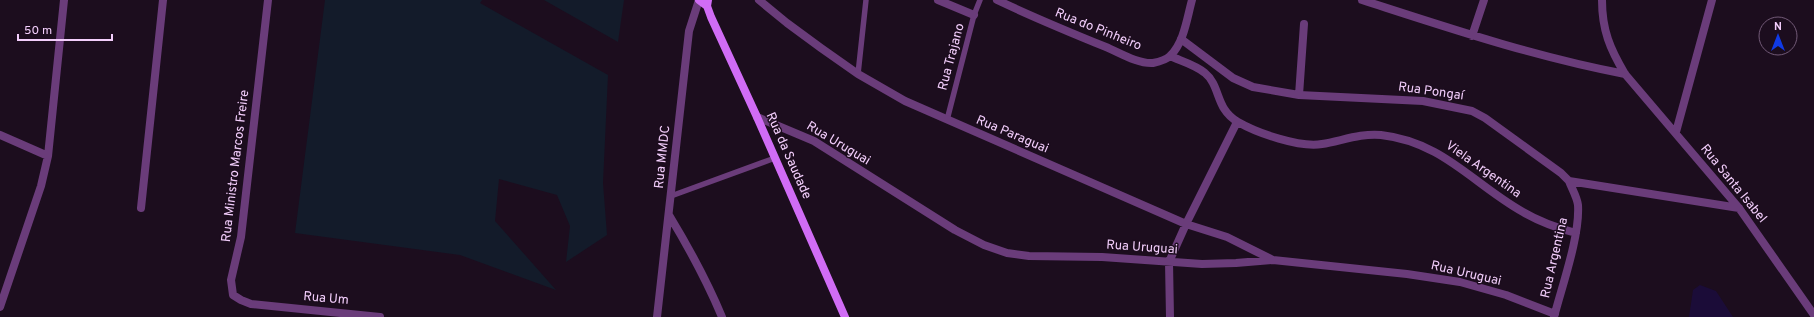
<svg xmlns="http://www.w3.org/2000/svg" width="1814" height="317" viewBox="0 0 1814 317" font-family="Overpass,sans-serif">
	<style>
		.green { fill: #131b2a }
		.water { fill: #1b0c38 }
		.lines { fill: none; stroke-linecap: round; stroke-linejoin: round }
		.lane { stroke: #6a3c7a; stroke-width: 5.5 }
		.street { stroke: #6a3c7a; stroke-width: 8 }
		.secondary { stroke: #d06cf5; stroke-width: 8 }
		.labels { text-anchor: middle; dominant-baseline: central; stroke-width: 3; stroke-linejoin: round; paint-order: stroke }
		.street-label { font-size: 13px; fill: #f3cefc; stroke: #1c0d1e }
	</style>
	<rect width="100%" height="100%" fill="#1c0d1e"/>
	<path class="green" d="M325 0H482L480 3 608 75 603 183 607 235 566 262 570 226 557 195 499 179 495 221 556 290 460 255 295 233Z
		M544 0H624L618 42Z"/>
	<path class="water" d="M1700 285 1716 291 1733 317H1689L1693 290Z"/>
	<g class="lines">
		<path class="lane" d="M858 74 866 0
			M947 120 974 15 980 0
			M671 196 775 158"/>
		<path class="street" d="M268 0 241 237 231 280 233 295 241 300 251 304 380 317
			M759 0 787 23 821 48 858 74 905 101 1186 224 1227 237 1273 260
			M938 0 974 15
			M997 0C1033 17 1069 32 1106 47 1120 53 1138 64 1153 63 1158 62 1166 60 1170 56 1184 43 1187 18 1192 0
			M1362 0C1449 28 1535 57 1625 74
			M1602 0C1602 30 1610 49 1625 74L1739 208 1814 315
			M1472 36 1484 0
			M1181 39 1233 78 1253 87 1299 95 1423 101 1472 111 1485 118 1561 173 1569 181 1739 208
			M1170 56C1181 61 1196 65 1205 73 1221 86 1215 109 1238 122 1257 133 1300 148 1322 144 1341 141 1361 133 1381 135 1443 142 1473 184 1523 212 1540 222 1557 228 1576 233
			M1299 95 1304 24
			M757 117 814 141 955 230 984 245 1007 253 1029 256 1102 257 1202 264 1236 263 1273 260 1407 274 1460 282 1506 295 1555 314
			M1676 132 1712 0
			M0 135 48 156
			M141 208 163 0
			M669 215C689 248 707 281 722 317
			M0 307 41 186 48 156 64 0
			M657 317 689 31 699 0
			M1170 317 1169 262 1186 224 1237 122
			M1554 317C1562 286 1580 236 1578 205 1577 197 1572 189 1569 181"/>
		<path class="secondary" d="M699 0 707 6
			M708 0 707 6 711 17 757 117 845 317"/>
	</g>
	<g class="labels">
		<g class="street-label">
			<text transform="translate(1098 30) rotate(22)">Rua do Pinheiro</text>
			<text transform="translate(952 57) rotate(-75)">Rua Trajano</text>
			<text transform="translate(1431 92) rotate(8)">Rua Pongaí</text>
			<text transform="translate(1012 135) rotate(23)">Rua Paraguai</text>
			<text transform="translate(838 144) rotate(31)">Rua Uruguai</text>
			<text transform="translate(788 156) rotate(66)">Rua da Saudade</text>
			<text transform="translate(663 157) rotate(-84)">Rua MMDC</text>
			<text transform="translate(236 166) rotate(-83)">Rua Ministro Marcos Freire</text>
			<text transform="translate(1483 170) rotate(35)">Viela Argentina</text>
			<text transform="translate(1733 184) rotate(51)">Rua Santa Isabel</text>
			<text transform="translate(1142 248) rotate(4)">Rua Uruguai</text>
			<text transform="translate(1555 258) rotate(-77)">Rua Argentina</text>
			<text transform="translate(1466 274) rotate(13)">Rua Uruguai</text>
			<text transform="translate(326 299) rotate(5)">Rua Um</text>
		</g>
	</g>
	<g transform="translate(1778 36)"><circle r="19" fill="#1c0d1e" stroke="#725a77"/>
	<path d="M0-3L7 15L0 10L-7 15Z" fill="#103ae6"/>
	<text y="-6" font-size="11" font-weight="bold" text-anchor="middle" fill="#f3cefc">N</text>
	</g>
	<path d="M18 34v6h94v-6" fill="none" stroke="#f3cefc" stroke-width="2"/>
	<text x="24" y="34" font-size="12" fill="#f3cefc" stroke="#1c0d1e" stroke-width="3" paint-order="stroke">50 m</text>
</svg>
